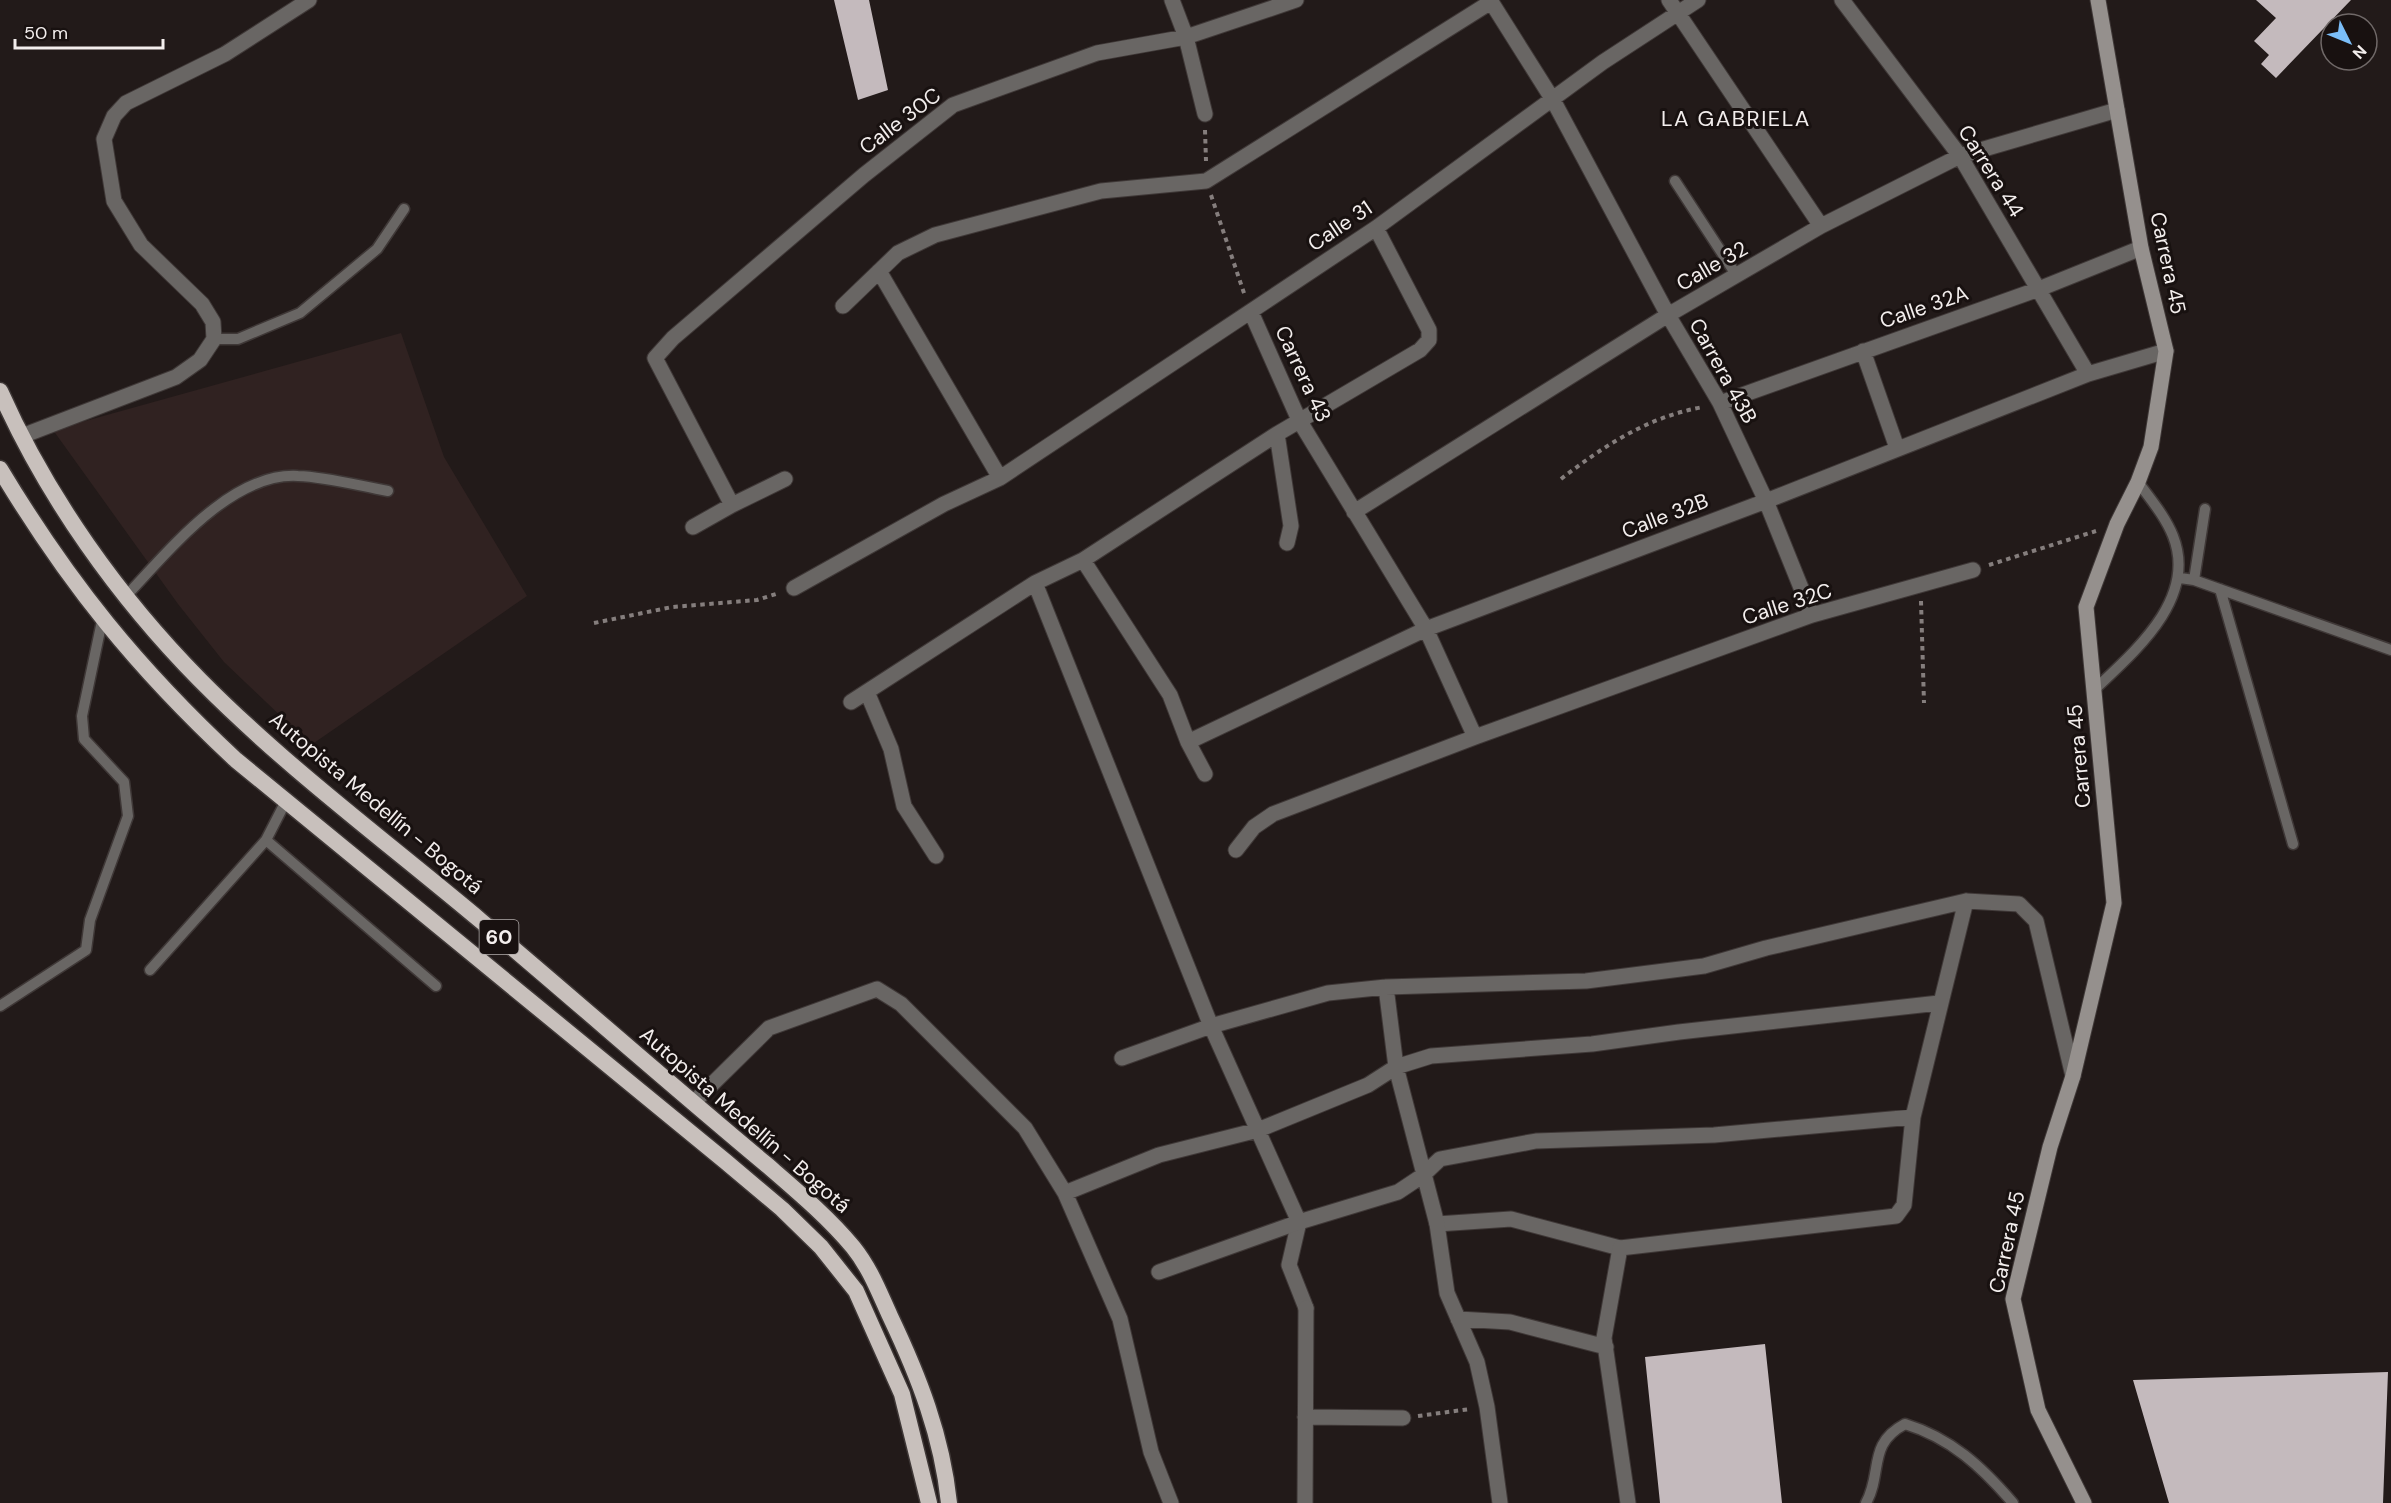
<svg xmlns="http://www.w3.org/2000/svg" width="2391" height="1503" viewBox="0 0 2391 1503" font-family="'DM Sans',sans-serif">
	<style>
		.built { fill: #302221 }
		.building { fill: #c4babd }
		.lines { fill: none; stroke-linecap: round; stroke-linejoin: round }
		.service-casing { stroke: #3f3837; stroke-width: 13 }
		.pedestrian-casing { stroke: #3f3837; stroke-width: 17 }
		.minor-casing { stroke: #3f3837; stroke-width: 17 }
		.secondary-casing { stroke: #3f3837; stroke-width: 17 }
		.trunk-casing { stroke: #3f3837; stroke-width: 19 }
		.path { stroke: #857e7d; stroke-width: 4; stroke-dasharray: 4.5 4.5; stroke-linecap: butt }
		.service { stroke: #696664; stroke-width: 10 }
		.pedestrian { stroke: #696664; stroke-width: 15 }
		.minor { stroke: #696664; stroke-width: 15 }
		.secondary { stroke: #95908d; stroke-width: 15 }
		.trunk { stroke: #c8c0bc; stroke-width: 16 }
		.labels { text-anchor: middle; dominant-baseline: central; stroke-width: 6; stroke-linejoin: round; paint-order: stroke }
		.shield { fill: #181110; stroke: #b1acab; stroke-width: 1.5 }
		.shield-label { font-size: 20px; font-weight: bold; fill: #f3eeed }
		.street-label { font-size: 21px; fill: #f3eeed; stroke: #181110 }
		.neighbourhood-label { font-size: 22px; letter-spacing: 1.5px; fill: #f3eeed; stroke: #181110 }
	</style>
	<rect width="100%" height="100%" fill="#221a19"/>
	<path class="built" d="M401 333 444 457 527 596 311 745 224 662 178 604 53 430Z"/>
	<path class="building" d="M834 0H869L888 90 858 100Z
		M2256 0H2351L2276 78 2261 64 2269 55 2254 41 2276 18Z
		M1765 1344 1782 1503H1660L1645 1357Z
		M2388 1372 2383 1503H2169L2133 1380Z"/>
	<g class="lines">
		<g class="service-casing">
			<path id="service" d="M1675 181 1737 276
				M214 339H238L300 313 377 249 404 209
				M2180 578 2194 580 2391 650
				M2194 580 2205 509
				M2220 589 2293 844
				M126 596C168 552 231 472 298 476 328 477 359 486 388 491
				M2094 690C2134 652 2198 599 2173 536 2165 516 2151 500 2138 482
				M266 840 436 986
				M150 970 266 840 286 801
				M0 1006 86 950 90 920 128 816 124 782 84 739 82 716 102 621
				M1866 1503C1883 1472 1867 1444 1905 1424 1951 1438 1982 1467 2013 1503"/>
		</g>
		<g class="pedestrian-casing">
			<path id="pedestrian" d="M1299 1222 1289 1265 1306 1308
				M1437 1224 1511 1219 1620 1248"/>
		</g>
		<g class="minor-casing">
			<path id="minor" d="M1172 0 1186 37 1205 114
				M1490 0 1553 100 1668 315 1720 403 1766 501 1812 615
				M1669 0 1821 226
				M1842 0 1960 156 2088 374
				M879 271 1000 478
				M843 306 898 253 935 235 1101 191 1206 181 1491 2
				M1251 312 1299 420 1426 629 1475 737
				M1863 351 1897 448
				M1720 403 2039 289 2141 248
				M1277 434 1291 526 1287 543
				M22 436 176 377 200 360 214 339 213 322 202 304 141 245 114 201 104 139 114 116 126 103 225 54 309 0
				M785 479 732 505 655 358 673 338 864 175 953 105 1097 53 1186 37 1296 0
				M1354 512 1668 315 1821 226 1960 156 2117 110
				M693 527 732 505
				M1083 560 1170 695 1188 742 1205 774
				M1035 583 1211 1026 1299 1222
				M794 588 944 504 1000 478 1376 228 1603 62 1698 0
				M867 692 891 749 904 806 936 856
				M851 702 1035 583 1083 560 1277 434 1420 350 1429 340V330L1376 228
				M1188 742 1426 629 1766 501 2088 374 2166 351
				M1236 850 1254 827 1273 814 1475 737 1812 615 1973 570
				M1386 987 1396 1067 1437 1224 1447 1293 1477 1362 1487 1407 1500 1503
				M1122 1058 1211 1026 1328 993 1386 987 1586 981 1704 966 1766 948 1966 901 2019 904 2036 921 2073 1076
				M693 1103 769 1028 877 989 901 1004 1025 1128 1065 1193 1120 1319 1151 1452 1171 1503
				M1065 1193 1159 1155 1258 1130 1368 1085 1396 1067 1431 1056 1592 1044 1679 1032 1939 1003
				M1159 1272 1299 1222 1398 1192 1422 1176 1440 1159 1536 1141 1714 1135 1913 1117
				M1458 1319 1510 1322 1606 1347
				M1305 1417 1403 1418
				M1305 1503 1306 1308
				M1628 1503 1604 1338 1620 1248 1896 1216 1904 1205 1913 1117 1966 901"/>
		</g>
		<g class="secondary-casing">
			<path id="secondary" d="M2084 1503 2038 1410 2013 1299 2050 1147 2073 1076 2114 903 2086 607 2117 524 2138 482 2151 447 2166 351 2141 248 2098 0"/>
		</g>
		<g class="trunk-casing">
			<path id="trunk" d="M0 391C47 497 119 598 200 680 287 768 387 842 481 921 577 1002 671 1085 767 1165 797 1191 828 1217 853 1247 870 1268 879 1292 890 1316 919 1377 942 1436 949 1503
				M0 469C69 584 138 669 236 760L725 1161 782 1209 821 1247 856 1291 902 1394 929 1503"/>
		</g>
		<path class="path" d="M1205 130 1206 161
			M1211 195 1245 296
			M1561 479C1605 445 1648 417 1703 407
			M1989 565 2096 531
			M1921 601 1924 703
			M594 623 672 607 757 600 779 593
			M1418 1416 1470 1409"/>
		<use href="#service" class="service"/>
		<use href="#pedestrian" class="pedestrian"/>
		<use href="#minor" class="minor"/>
		<use href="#secondary" class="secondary"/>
		<use href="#trunk" class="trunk"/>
	</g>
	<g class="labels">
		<rect class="shield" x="479.5" y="920" width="39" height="34" rx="4.5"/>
		<g class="shield-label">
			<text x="499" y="937">60</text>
		</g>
		<g class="street-label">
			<text transform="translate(900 121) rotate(-37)">Calle 30C</text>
			<text transform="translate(1991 171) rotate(58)">Carrera 44</text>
			<text transform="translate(1340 226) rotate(-34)">Calle 31</text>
			<text transform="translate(2168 263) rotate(78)">Carrera 45</text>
			<text transform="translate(1712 266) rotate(-30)">Calle 32</text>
			<text transform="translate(1924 307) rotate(-19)">Calle 32A</text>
			<text transform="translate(1723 371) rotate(61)">Carrera 43B</text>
			<text transform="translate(1303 374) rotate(65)">Carrera 43</text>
			<text transform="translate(1665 516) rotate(-21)">Calle 32B</text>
			<text transform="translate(1787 604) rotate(-18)">Calle 32C</text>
			<text transform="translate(2079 756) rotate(-95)">Carrera 45</text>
			<text transform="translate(376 803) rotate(40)">Autopista Medellín - Bogotá</text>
			<text transform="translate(745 1120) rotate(41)">Autopista Medellín - Bogotá</text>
			<text transform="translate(2007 1242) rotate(-78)">Carrera 45</text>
		</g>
		<g class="neighbourhood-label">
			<text x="1736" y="118">LA GABRIELA</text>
		</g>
	</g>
	<g transform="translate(2349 42) rotate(133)"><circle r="28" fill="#181110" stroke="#706968" stroke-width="1.5"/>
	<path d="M0-4.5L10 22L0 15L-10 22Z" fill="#7bbef8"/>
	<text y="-9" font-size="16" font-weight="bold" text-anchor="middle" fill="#f3eeed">N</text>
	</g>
	<path d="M15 39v9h148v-9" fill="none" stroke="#f3eeed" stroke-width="3"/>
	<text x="24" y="39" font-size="18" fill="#f3eeed" stroke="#181110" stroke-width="4.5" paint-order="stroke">50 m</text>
</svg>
